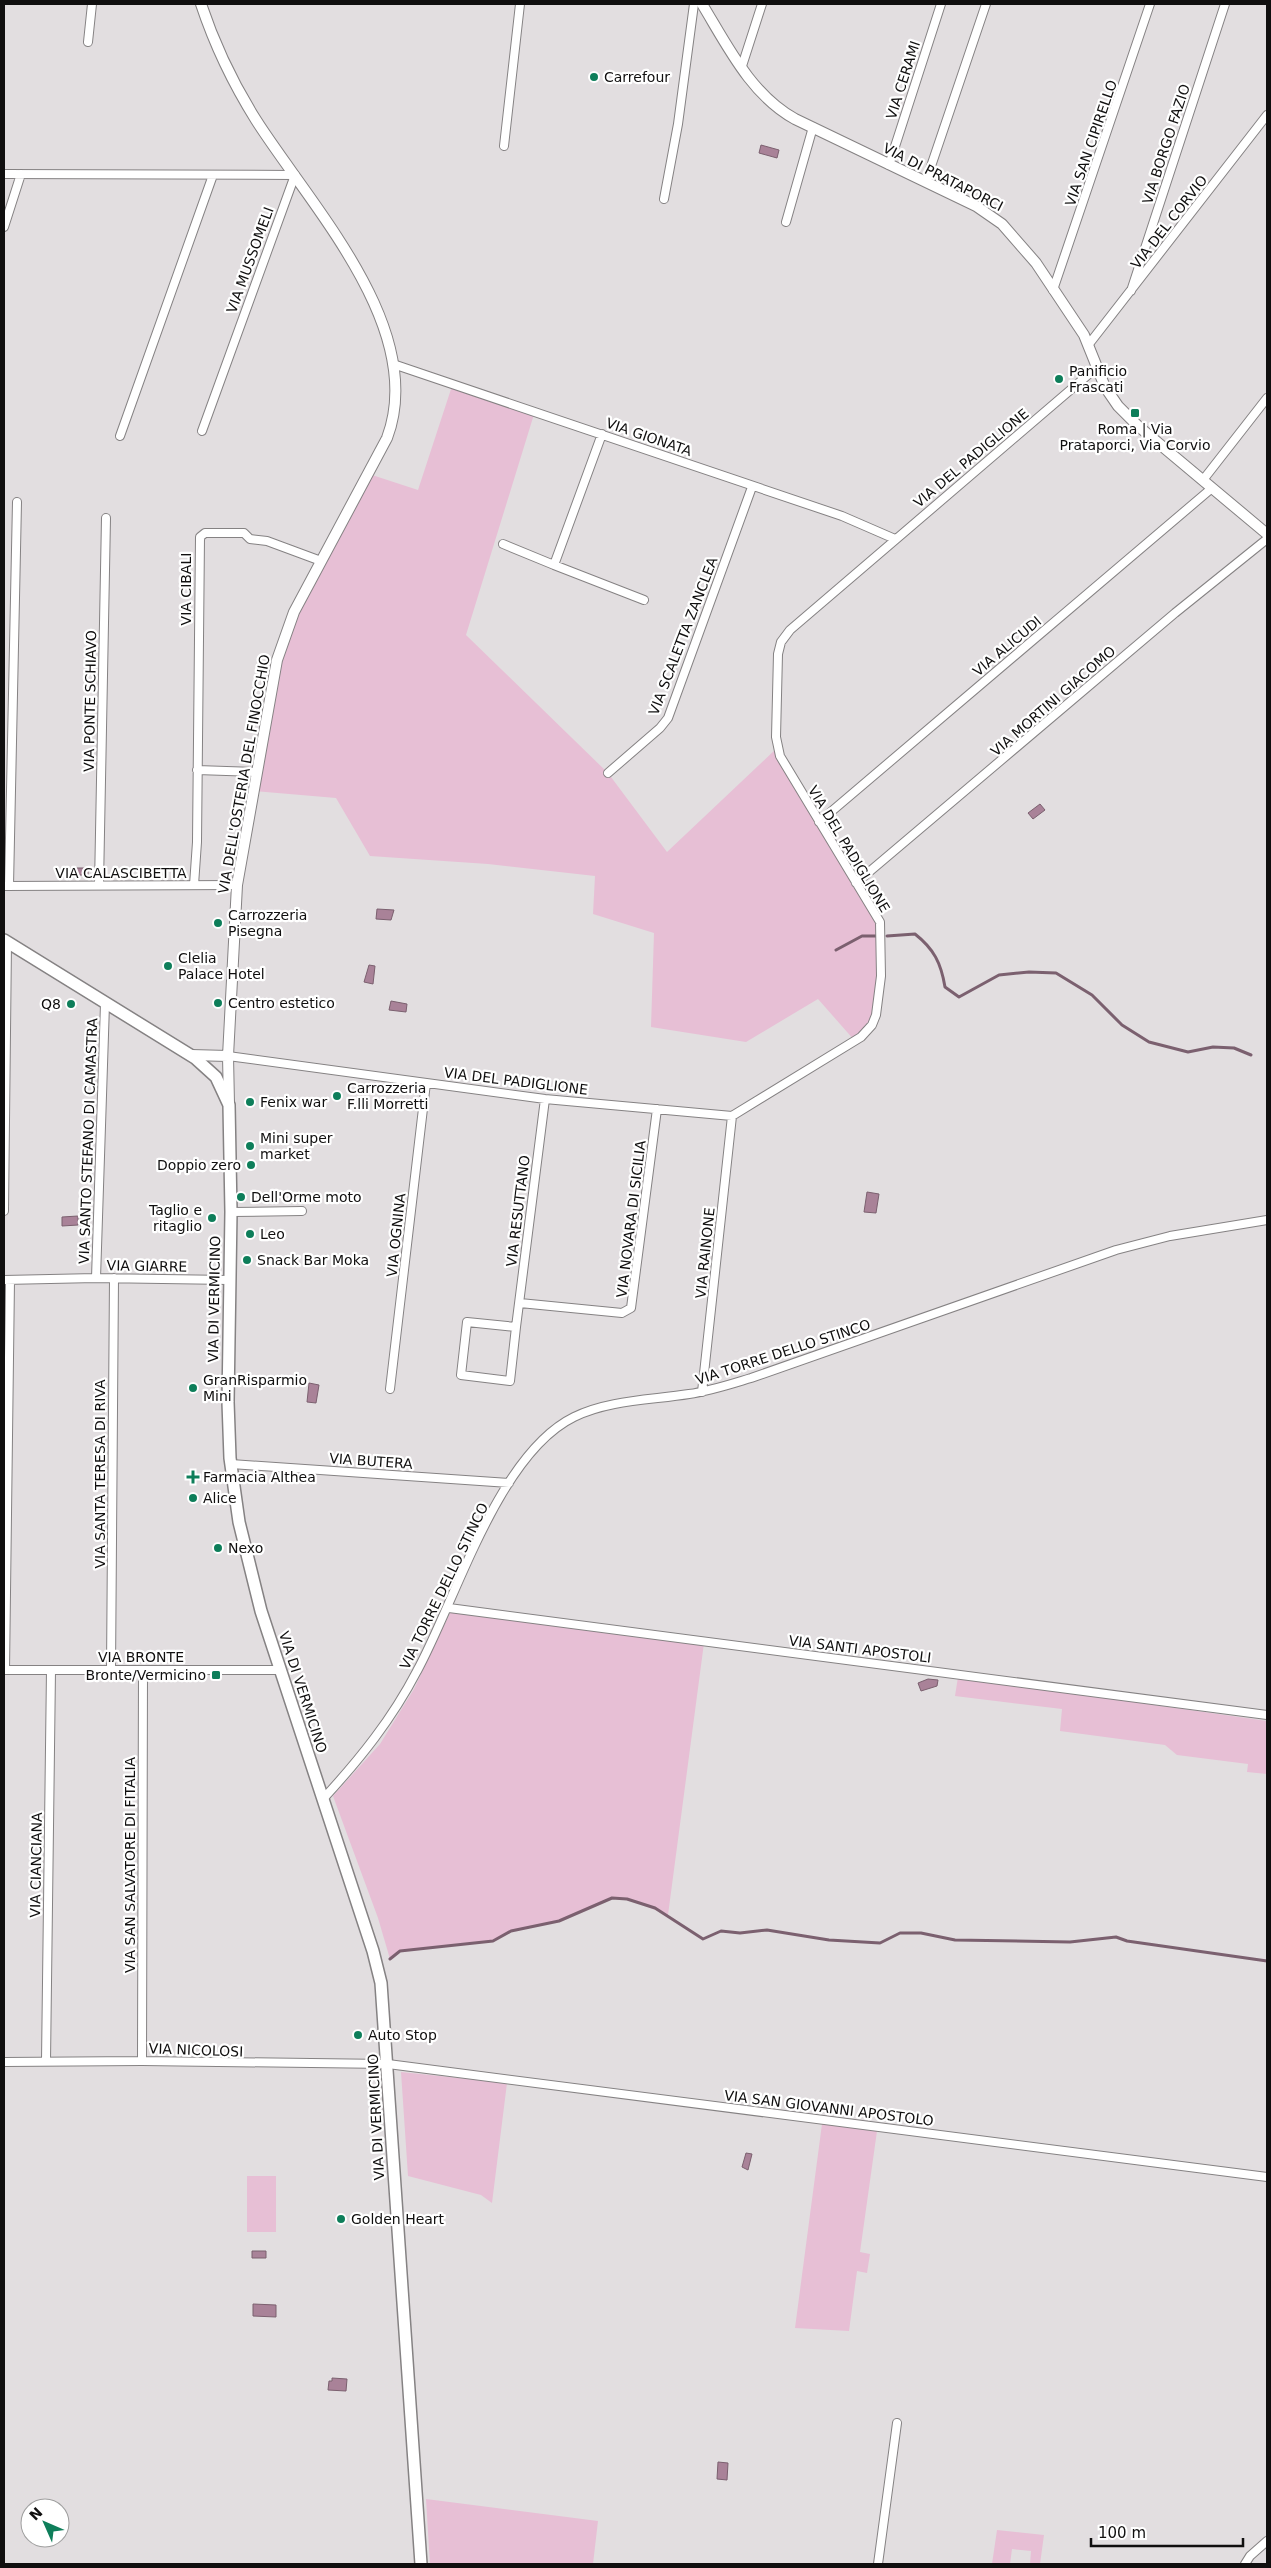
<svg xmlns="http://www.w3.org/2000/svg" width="1271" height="2568" viewBox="0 0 1271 2568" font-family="'DejaVu Sans',sans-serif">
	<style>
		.green { fill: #e7bfd5 }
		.water { fill: #a98298; stroke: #7b606f }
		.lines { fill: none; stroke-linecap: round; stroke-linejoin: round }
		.stream { stroke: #7b606f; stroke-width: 3 }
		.minor-casing { stroke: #858283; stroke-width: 10 }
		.tertiary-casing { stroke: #858283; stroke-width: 12 }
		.secondary-casing { stroke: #858283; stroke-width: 14 }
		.minor { stroke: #fff; stroke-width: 8 }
		.tertiary { stroke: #fff; stroke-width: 10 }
		.secondary { stroke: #fff; stroke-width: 11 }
		.poi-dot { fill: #0e7e5a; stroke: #fff; stroke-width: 2 }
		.labels { text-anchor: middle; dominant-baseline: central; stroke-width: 4.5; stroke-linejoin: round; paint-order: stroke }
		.poi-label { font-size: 14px; fill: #100f0f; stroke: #fff; text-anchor: start }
		.street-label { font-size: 14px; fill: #100f0f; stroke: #fff }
	</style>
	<rect width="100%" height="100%" fill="#e2dee0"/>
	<path class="green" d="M453 383 535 411 466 635 608 773 667 852 777 748 880 922 875 1019 855 1041 818 999 746 1042 651 1027 654 933 593 914 595 876 488 864 370 856 336 798 254 791 279 652 369 474 418 490Z
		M451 1611 704 1643 668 1915 627 1899 612 1898 559 1921 511 1931 493 1941 400 1951 390 1959 378 1918 333 1796 380 1744 414 1689Z
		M958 1677 1267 1721V1774L1247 1772 1248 1764 1177 1755 1165 1745 1060 1731 1062 1709 955 1696Z
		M401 2072 507 2083 492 2203 481 2195 408 2176Z
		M822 2124 877 2131 860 2252 870 2254 867 2273 857 2271 849 2331 795 2328Z
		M247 2176H276V2232H247Z
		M426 2499 598 2521 593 2564H430Z
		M997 2530 1044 2535 1040 2564H1030L1031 2551 1012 2549 1010 2564H992Z"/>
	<path class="water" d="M761 145 779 150 777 158 759 153Z
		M1040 804 1045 810 1033 819 1028 813Z
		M74 868H88V875H74Z
		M377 909 394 910 391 920 376 919Z
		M369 965 375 966 373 984 364 982Z
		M391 1001 407 1004 406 1012 389 1010Z
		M867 1192 879 1194 876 1213 864 1212Z
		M78 1216V1225L62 1226V1217Z
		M309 1383 319 1385 316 1403 307 1402Z
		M928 1679 938 1680 937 1686 921 1691 918 1683Z
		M746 2153 752 2154 748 2170 742 2167Z
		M252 2251H266V2258H252Z
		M253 2304 276 2305V2317L253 2316Z
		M332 2378 347 2379 346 2391 328 2390 329 2381H332Z
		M718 2462 728 2463 727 2480 717 2479Z"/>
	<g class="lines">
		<path class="stream" d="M887 936 915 934C934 949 941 963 945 987L959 997 999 975 1029 972 1056 973 1092 995 1122 1025 1149 1042 1188 1052 1213 1047 1234 1048 1251 1055
			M836 950 862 936H877
			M390 1959 400 1951 493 1941 511 1931 559 1921 612 1898 627 1899 655 1908 703 1939 721 1931 740 1933 767 1930 829 1940 880 1943 900 1933H921L955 1940 1070 1942 1116 1937 1127 1941 1267 1961"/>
		<g class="minor-casing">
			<path id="minor" d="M88 42 92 4
				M742 66 762 4
				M504 146 520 4
				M889 165 941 4
				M4 174 295 175 202 431
				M926 181 986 4
				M664 199 678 124 694 4
				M786 222 813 127
				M4 227 21 174
				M1053 290 1150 4
				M1131 291 1225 4
				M1089 344 1267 115
				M393 364 842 516 895 539
				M602 434 554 565 644 600
				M120 436 213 175
				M1203 480 1267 398
				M503 544 554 565
				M197 770 257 772
				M608 773 660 728 668 718 752 487
				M819 822 1212 488
				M856 883 1175 613 1267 539
				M99 885 106 518
				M194 885 197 842 200 537 205 533H244L250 539 267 541 321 561
				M4 886 237 885
				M9 886 17 502
				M228 1056 545 1099 732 1116 861 1037 872 1025 876 1015 881 976 880 922 780 756 776 737 778 654 781 642 790 630 1096 368
				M4 1211 7 942
				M231 1212 302 1211
				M96 1278 105 1004
				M4 1280 96 1278 229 1280
				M520 1303 622 1313 631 1308 657 1109
				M467 1322 516 1327 510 1381 461 1375Z
				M516 1327 545 1099
				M390 1389 426 1083
				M702 1392 732 1116
				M231 1464 509 1483
				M449 1608 1267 1715
				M4 1670H279
				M5 1670 10 1280
				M111 1670 114 1278
				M323 1799C360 1759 392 1719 417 1671 456 1600 498 1454 574 1417 608 1400 652 1400 689 1394 710 1391 731 1384 751 1378L1116 1250 1170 1236 1267 1220
				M46 2061 51 1670
				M142 2061 143 1670
				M4 2062 142 2061 388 2064 1267 2177
				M878 2564 897 2423
				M1245 2564 1250 2556 1267 2541"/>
		</g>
		<g class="tertiary-casing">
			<path id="tertiary" d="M201 4C214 43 234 85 256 120 310 205 428 329 387 438L294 612 277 660 237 885 228 1056 229 1104
				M702 4C727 45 751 95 795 119L976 206 1002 224 1036 263 1084 335 1105 387 1118 406 1138 426 1267 534
				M191 1055 228 1056"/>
		</g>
		<g class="secondary-casing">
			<path id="secondary" d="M4 940 195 1058 216 1077 229 1105 231 1212 228 1402 230 1458 239 1522 261 1611 373 1951 381 1983 421 2564"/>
		</g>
		<use href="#minor" class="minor"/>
		<use href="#tertiary" class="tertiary"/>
		<use href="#secondary" class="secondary"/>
	</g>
	<g class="poi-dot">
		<circle cx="594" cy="77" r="5"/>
		<circle cx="1059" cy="379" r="5"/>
		<rect x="1130" y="408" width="10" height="10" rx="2.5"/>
		<circle cx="218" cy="923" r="5"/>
		<circle cx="168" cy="966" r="5"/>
		<circle cx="218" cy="1003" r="5"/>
		<circle cx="71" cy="1004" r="5"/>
		<circle cx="337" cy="1096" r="5"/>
		<circle cx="250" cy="1102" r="5"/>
		<circle cx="250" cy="1146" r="5"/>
		<circle cx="251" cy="1165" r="5"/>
		<circle cx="241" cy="1197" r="5"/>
		<circle cx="212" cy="1218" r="5"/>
		<circle cx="250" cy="1234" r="5"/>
		<circle cx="247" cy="1260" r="5"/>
		<circle cx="193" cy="1388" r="5"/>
		<path d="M190.5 1469.5h5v5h5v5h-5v5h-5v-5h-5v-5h5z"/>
		<circle cx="193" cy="1498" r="5"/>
		<circle cx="218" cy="1548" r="5"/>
		<rect x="211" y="1670" width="10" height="10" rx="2.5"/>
		<circle cx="358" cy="2035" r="5"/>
		<circle cx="341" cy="2219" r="5"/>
	</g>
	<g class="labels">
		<g class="poi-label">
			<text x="604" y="77">Carrefour</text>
			<text x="1069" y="371">Panificio<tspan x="1069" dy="16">Frascati</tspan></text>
			<text x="1135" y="429" text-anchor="middle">Roma | Via<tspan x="1135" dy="16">Prataporci, Via Corvio</tspan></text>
			<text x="228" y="915">Carrozzeria<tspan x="228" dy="16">Pisegna</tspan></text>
			<text x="178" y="958">Clelia<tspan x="178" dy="16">Palace Hotel</tspan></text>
			<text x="228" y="1003">Centro estetico</text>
			<text x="61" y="1004" text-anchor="end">Q8</text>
			<text x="347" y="1088">Carrozzeria<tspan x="347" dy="16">F.lli Morretti</tspan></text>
			<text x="260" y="1102">Fenix war</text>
			<text x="260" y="1138">Mini super<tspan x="260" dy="16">market</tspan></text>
			<text x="241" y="1165" text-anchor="end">Doppio zero</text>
			<text x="251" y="1197">Dell'Orme moto</text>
			<text x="202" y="1210" text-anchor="end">Taglio e<tspan x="202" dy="16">ritaglio</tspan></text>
			<text x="260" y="1234">Leo</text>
			<text x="257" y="1260">Snack Bar Moka</text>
			<text x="203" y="1380">GranRisparmio<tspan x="203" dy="16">Mini</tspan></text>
			<text x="203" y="1477">Farmacia Althea</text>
			<text x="203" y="1498">Alice</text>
			<text x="228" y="1548">Nexo</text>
			<text x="206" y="1675" text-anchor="end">Bronte/Vermicino</text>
			<text x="368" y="2035">Auto Stop</text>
			<text x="351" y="2219">Golden Heart</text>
		</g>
		<g class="street-label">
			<text transform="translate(903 80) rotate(-72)">VIA CERAMI</text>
			<text transform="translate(1091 143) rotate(-71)">VIA SAN CIPIRELLO</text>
			<text transform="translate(1166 144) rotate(-72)">VIA BORGO FAZIO</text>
			<text transform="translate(943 177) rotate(27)">VIA DI PRATAPORCI</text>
			<text transform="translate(1169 222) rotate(-52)">VIA DEL CORVIO</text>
			<text transform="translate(250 260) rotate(-70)">VIA MUSSOMELI</text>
			<text transform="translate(649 437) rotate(19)">VIA GIONATA</text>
			<text transform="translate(971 458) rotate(-40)">VIA DEL PADIGLIONE</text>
			<text transform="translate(186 589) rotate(-90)">VIA CIBALI</text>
			<text transform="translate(683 636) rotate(-69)">VIA SCALETTA ZANCLEA</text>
			<text transform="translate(1007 646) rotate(-40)">VIA ALICUDI</text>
			<text transform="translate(90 701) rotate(-89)">VIA PONTE SCHIAVO</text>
			<text transform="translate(1053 701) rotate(-41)">VIA MORTINI GIACOMO</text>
			<text transform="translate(244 774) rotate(-80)">VIA DELL'OSTERIA DEL FINOCCHIO</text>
			<text transform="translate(849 849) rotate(59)">VIA DEL PADIGLIONE</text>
			<text x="121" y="873">VIA CALASCIBETTA</text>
			<text transform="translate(516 1081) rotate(7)">VIA DEL PADIGLIONE</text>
			<text transform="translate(88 1141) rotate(-88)">VIA SANTO STEFANO DI CAMASTRA</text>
			<text transform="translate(518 1211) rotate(-83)">VIA RESUTTANO</text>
			<text transform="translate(631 1219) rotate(-83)">VIA NOVARA DI SICILIA</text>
			<text transform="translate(396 1235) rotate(-84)">VIA OGNINA</text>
			<text transform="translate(705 1253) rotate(-84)">VIA RAINONE</text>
			<text transform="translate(147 1266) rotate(1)">VIA GIARRE</text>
			<text transform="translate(214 1299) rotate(-89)">VIA DI VERMICINO</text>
			<text transform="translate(783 1352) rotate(-18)">VIA TORRE DELLO STINCO</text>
			<text transform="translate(371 1461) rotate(4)">VIA BUTERA</text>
			<text transform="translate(100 1474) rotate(-90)">VIA SANTA TERESA DI RIVA</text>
			<text transform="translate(444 1586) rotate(-64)">VIA TORRE DELLO STINCO</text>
			<text transform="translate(860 1649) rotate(7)">VIA SANTI APOSTOLI</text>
			<text x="141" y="1657">VIA BRONTE</text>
			<text transform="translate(303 1692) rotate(72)">VIA DI VERMICINO</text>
			<text transform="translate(36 1865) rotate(-89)">VIA CIANCIANA</text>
			<text transform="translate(130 1865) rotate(-90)">VIA SAN SALVATORE DI FITALIA</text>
			<text transform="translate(196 2050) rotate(2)">VIA NICOLOSI</text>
			<text transform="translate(829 2108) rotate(7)">VIA SAN GIOVANNI APOSTOLO</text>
			<text transform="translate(376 2117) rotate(-93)">VIA DI VERMICINO</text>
		</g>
	</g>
	<rect width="1271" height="2568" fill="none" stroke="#100f0f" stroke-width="10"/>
	<g transform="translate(45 2523) rotate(315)"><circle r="24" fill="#ffffff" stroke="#9f9f9f"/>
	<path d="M0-4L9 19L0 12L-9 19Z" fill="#0e7e5a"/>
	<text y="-8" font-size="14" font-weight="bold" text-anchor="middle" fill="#100f0f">N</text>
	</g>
	<path d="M1091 2538v8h152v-8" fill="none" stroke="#100f0f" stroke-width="2.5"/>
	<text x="1098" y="2538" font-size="15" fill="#100f0f" stroke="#ffffff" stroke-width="4" paint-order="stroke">100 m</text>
</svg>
